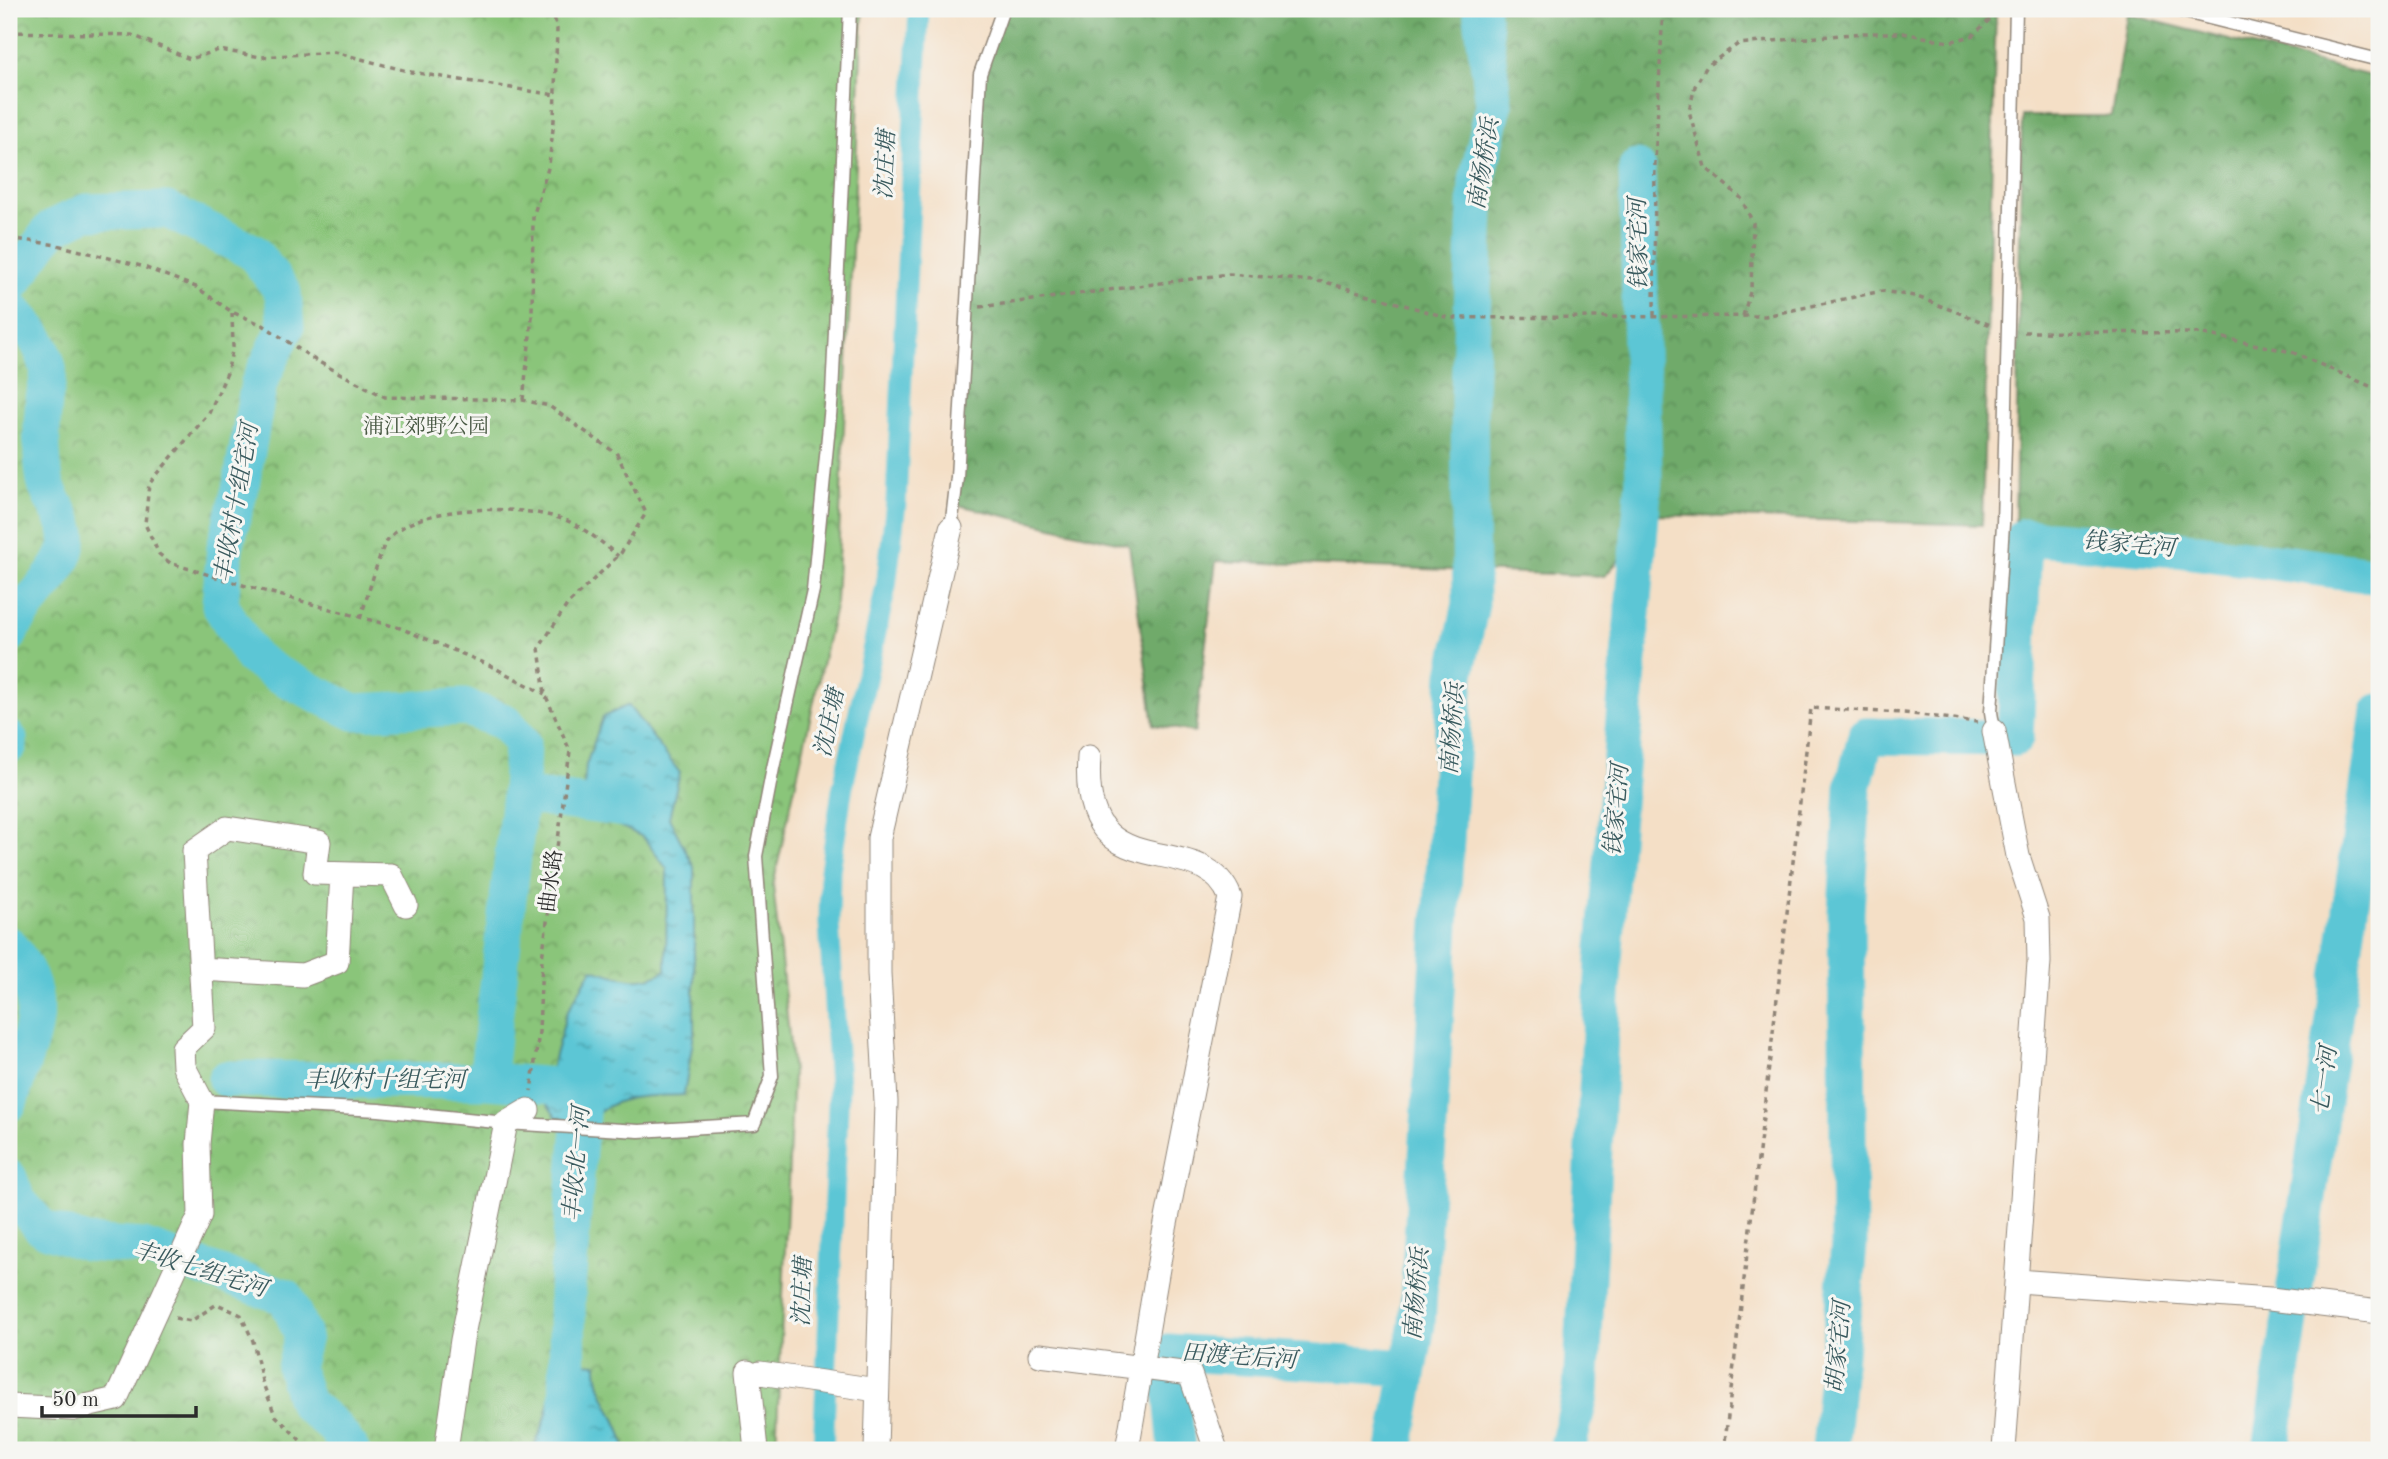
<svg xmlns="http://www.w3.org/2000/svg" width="2388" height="1459" viewBox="0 0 2388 1459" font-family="'Old Standard TT','Noto Serif SC',serif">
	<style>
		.forest { fill: url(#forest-crowns); stroke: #4d6a4a; stroke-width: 2 }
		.park { fill: url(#park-crowns); stroke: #5a7852; stroke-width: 2 }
		.water { fill: url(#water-ripples); stroke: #437880; stroke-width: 2 }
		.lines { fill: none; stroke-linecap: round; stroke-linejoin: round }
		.canal { stroke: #5bc6d5; stroke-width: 21 }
		.river { stroke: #5bc6d5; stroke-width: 37 }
		.lane-casing { stroke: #908578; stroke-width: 15 }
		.street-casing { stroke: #908578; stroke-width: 25 }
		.path { stroke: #908578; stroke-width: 3.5; stroke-dasharray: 5 5; stroke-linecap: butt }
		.lane { stroke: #fff; stroke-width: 12 }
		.street { stroke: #fff; stroke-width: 23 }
		.labels { text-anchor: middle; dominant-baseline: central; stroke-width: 6; stroke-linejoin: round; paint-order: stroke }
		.park-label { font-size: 21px; fill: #485943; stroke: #f6f6f2 }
		.street-label { font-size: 21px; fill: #2b2b2b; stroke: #f6f6f2 }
		.water-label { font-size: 23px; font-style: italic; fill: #395a5e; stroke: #f6f6f2 }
	</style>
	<defs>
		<pattern id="forest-crowns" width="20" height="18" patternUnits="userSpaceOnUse" patternTransform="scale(1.75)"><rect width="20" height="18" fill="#6faa6a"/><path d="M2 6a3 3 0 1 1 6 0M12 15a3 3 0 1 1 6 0" fill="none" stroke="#5b8b57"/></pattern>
		<pattern id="park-crowns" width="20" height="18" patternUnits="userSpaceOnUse" patternTransform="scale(1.75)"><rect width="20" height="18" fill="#8ac57a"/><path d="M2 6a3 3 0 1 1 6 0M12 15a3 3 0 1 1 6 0" fill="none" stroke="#71a064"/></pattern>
		<pattern id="water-ripples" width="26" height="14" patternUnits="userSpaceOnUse" patternTransform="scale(1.75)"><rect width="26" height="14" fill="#5bc6d5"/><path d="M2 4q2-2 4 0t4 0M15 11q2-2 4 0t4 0" fill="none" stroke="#4ba1ad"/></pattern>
	</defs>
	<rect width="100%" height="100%" fill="#f6f6f2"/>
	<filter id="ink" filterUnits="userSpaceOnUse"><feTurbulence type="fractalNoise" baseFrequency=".0143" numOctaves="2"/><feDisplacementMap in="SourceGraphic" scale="14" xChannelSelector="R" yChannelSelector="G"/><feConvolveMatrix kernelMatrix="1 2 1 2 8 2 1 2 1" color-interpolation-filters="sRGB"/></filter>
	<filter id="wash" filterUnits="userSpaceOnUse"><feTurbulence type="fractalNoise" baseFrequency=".00686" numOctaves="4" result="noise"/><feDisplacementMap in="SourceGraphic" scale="28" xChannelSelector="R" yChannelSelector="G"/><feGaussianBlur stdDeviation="1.57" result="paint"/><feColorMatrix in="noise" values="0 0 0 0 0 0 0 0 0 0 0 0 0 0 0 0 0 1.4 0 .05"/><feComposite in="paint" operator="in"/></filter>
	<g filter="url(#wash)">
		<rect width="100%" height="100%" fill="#f4dfc6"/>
		<path class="forest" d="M1009 9H1996L1982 525 1659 515 1605 576 1216 561 1195 732 1154 725 1129 545 954 504 984 54Z
			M2127 14 2379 78V566L2015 526 2022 116H2111Z"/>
		<path class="park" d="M9 9H863L836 602 773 885 793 1073 776 1450H9Z"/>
		<path class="water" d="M628 705 680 773 669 818 694 867V1034L684 1095C650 1097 617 1092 592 1119L556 1117 543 1098 567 1012 592 969C620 977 641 987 666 970L667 869 643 837 607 820 581 813 586 765 603 717Z
			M553 1361 597 1364C596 1396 621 1418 625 1450H532C548 1422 553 1393 553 1361Z"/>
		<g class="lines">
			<path class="canal" d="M823 1450 839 1085 829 923 830 871 842 791 886 586 896 503 919 9"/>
			<path class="river" d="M9 288 51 229 86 212 167 210 253 252 283 292 286 327 259 383 241 485 225 547 220 605 252 657 277 674 354 712 464 707 505 722 522 744 520 795 487 1081 226 1079
				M9 306C27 325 42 341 48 368 50 378 45 390 44 400 41 426 41 456 45 481 50 504 76 525 66 551 54 583 19 608 9 635
				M9 739V745
				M520 795 633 810
				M9 945C57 1006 27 1040 9 1103
				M487 1081 583 1088
				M9 1178 17 1200 42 1228 86 1243 143 1247 286 1297 303 1336 295 1368 306 1403 334 1427 351 1450
				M568 1450 567 1288 583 1088 575 1068
				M1177 1450 1168 1352 1409 1368
				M1395 1450 1417 1324 1456 674 1471 604 1469 397 1477 181 1494 104 1481 9
				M1567 1450 1581 1392 1604 960 1644 479 1637 168
				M1830 1450 1849 1245 1846 912 1853 788 1866 736 2015 738 2024 537 2178 549 2379 576
				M2271 1450 2379 712"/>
		</g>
	</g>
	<g filter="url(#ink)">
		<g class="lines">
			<g class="lane-casing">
				<path id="lane" d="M2173 9 2379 60
					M951 528 957 477 980 74 1003 9
					M1994 731 1991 712 2003 524 2016 9
					M202 1101 379 1110 506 1123 639 1131 754 1124 772 1076 756 856 773 768 813 590 832 395 850 9"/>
			</g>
			<g class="street-casing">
				<path id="street" d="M1994 731 2018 856 2038 918 2039 962 2004 1450
					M1089 757C1079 896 1202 824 1230 897L1163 1239 1127 1450
					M201 969 303 975 337 962 342 874
					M2018 1281 2270 1299 2379 1312
					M1040 1355 1190 1374 1216 1450
					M748 1372 756 1450
					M760 1373 877 1390
					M9 1406 73 1409 116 1399 200 1215 198 1144 202 1101 184 1067 183 1048 204 1028 194 851 227 828 319 842 315 873 391 875 406 905
					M446 1450 462 1340 506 1123 528 1110
					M876 1450 886 1102 879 973V838L951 528"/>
			</g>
			<path class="path" d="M9 32 132 35 190 59 219 50 261 57 334 52 411 72 555 95
				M9 238 57 245 141 266 196 287 232 312 263 325 315 360 385 397 523 400 549 406 617 454 646 513 621 553 567 605 539 648 545 694 570 751 542 959 539 1032 531 1091
				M980 307 1229 274 1325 282 1449 318 1765 316 1882 291 1915 296 1993 326
				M232 313 233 347 227 373 209 413 149 484 145 524 159 554 170 563 246 586 400 628 489 665 545 694
				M1654 316 1655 162 1663 9
				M1743 316 1751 289 1753 223 1741 198 1705 167 1689 111 1695 86 1707 66 1738 44 1864 33H1903L1949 42 1972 36 2000 10
				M2024 332 2199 333 2292 352 2379 390
				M523 400 532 317 533 217 549 165 554 120 557 29 552 9
				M360 618C367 600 379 553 386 542 414 501 529 504 570 522 588 531 603 543 618 556
				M175 1318 191 1321 217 1304 241 1315 253 1341 262 1381 275 1415 310 1450
				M1724 1450 1811 708 1904 713 1977 722"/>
			<use href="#lane" class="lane"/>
			<use href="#street" class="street"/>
		</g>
	</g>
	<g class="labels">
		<g class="park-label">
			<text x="426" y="427">浦江郊野公园</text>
		</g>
		<g class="street-label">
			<text transform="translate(552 881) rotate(-83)">曲水路</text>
		</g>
		<g class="water-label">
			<text transform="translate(1484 164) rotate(-81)">南杨桥浜</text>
			<text transform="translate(886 165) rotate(-87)">沈庄塘</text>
			<text transform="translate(1639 244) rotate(-91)">钱家宅河</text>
			<text transform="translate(237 503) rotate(-80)">丰收村十组宅河</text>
			<text transform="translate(2129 545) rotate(5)">钱家宅河</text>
			<text transform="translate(830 723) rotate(-78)">沈庄塘</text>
			<text transform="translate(1453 729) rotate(-86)">南杨桥浜</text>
			<text transform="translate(1617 810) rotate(-85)">钱家宅河</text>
			<text x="385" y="1080">丰收村十组宅河</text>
			<text transform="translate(2325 1081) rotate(-82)">七一河</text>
			<text transform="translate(577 1164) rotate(-85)">丰收北一河</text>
			<text transform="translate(200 1270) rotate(17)">丰收七组宅河</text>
			<text transform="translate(803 1292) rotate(-88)">沈庄塘</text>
			<text transform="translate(1417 1294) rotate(-85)">南杨桥浜</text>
			<text transform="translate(1839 1347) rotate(-85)">胡家宅河</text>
			<text transform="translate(1239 1357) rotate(4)">田渡宅后河</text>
		</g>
	</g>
	<rect width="2388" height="1459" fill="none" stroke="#f6f6f2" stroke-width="35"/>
	<path d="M42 1406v10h154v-10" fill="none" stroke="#2b2b2b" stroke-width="3.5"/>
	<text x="52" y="1406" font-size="21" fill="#2b2b2b" stroke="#f6f6f2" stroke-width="5" paint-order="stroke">50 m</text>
</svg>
